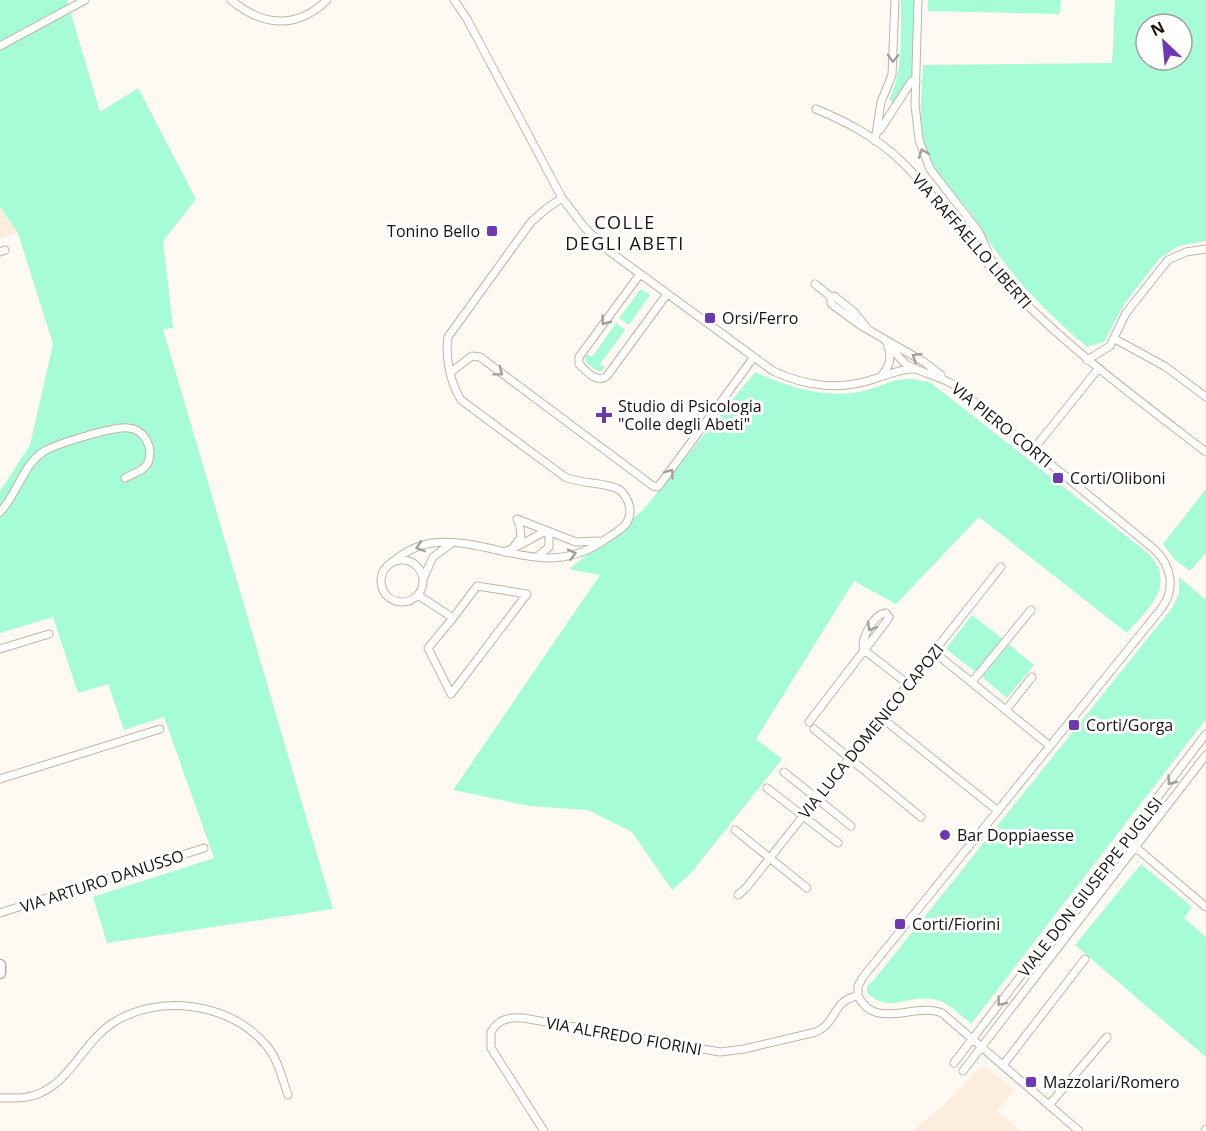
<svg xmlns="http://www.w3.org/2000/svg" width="1206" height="1131" viewBox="0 0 1206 1131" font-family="'Open Sans',sans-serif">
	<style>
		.built { fill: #fdeddc }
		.green { fill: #a6fcd6; fill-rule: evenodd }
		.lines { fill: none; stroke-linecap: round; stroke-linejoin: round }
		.minor-casing { stroke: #c1b4a5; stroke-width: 9 }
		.secondary-casing { stroke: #c1b4a5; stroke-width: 13 }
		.minor { stroke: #fff; stroke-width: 7 }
		.secondary { stroke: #fff; stroke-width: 10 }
		.oneway { stroke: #a2a09e }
		.poi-dot { fill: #6d39b0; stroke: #fff; stroke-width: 2 }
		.labels { text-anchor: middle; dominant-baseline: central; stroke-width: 6; stroke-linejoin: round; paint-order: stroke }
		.poi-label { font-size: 16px; fill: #17120d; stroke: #fff; text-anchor: start }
		.street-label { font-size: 16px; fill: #17120d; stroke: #fff }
		.neighbourhood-label { font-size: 18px; letter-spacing: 1.5px; fill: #17120d; stroke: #fff }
	</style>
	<rect width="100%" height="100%" fill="#fff9f3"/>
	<path class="built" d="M0 207 18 233 0 238Z
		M983 1068H987L1014 1090 997 1111 1021 1131H913L949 1100 976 1071Z"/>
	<path class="green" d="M0 0H67L100 112 138 88 196 199 163 241 173 328 163 329 333 909 107 943 93 897 214 858 164 717 124 730 108 684 78 693 53 617 0 633V491L30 445 53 344 18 233 0 207Z
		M901 0H915L912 75 898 98 892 102 889 100C904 69 900 33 901 0Z
		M928 0H1061L1060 14 928 11Z
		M1115 0H1206V241L1179 246 1160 258 1124 304 1104 342 1087 347C1055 320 1023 289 998 254 988 241 980 226 970 212 955 193 933 172 925 148 917 122 922 92 923 65L1112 63ZM1146 24H1182V60H1146Z
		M641 289 650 295 629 325 619 318Z
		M616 323 625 330 600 364 605 368 600 372C593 369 584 363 585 356L586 354 592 357Z
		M755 372C788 387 821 398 859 392 876 389 891 379 908 379 916 379 924 381 931 383L1149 554C1177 585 1148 609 1127 633L979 517 896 604 854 581 756 739 782 759 691 873 672 890 632 832 588 810 530 806 453 790 600 575 569 569 643 510Z
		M1206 489V553L1190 571 1174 559 1163 544Z
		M1179 577 1206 600V719L971 1024C959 1014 947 1000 931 999 905 995 890 1014 867 993V986L873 981 1172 608 1179 593Z
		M972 615 1003 639 977 673 946 649Z
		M1009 644 1034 665 1007 698 982 677Z
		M1141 864 1192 907 1184 918 1206 937V1057L1075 945Z"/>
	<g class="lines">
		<g class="minor-casing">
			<path id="minor" d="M231 0C262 26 296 30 327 0
				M454 0 467 19 562 198 585 228 609 251 773 371C808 387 841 391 877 378 890 374 900 369 913 369
				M918 0 915 105 919 140 930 169 979 232 995 268
				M0 46 85 0
				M816 109C847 122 876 137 901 161 940 199 969 246 1007 285 1068 348 1137 399 1206 452
				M880 130 909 85 912 81 916 82
				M875 141 881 102 892 75 895 0
				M0 252 5 250
				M640 274 579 357V364C587 372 597 384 607 376L667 294
				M815 284 831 297 834 296 854 312 867 328
				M831 297V303L834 306 860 325 924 362 941 375
				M1115 339 1166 367 1206 397
				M1087 360 1110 346 1126 313 1168 260 1186 252 1206 249
				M451 372 472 356 480 357 653 486 658 487 754 357
				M882 375C890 366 892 357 888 347
				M1033 450 1098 369
				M0 512C17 495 22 466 43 452 55 444 115 426 128 428 144 429 154 447 148 463 144 471 132 474 125 478
				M517 519 576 542 597 541
				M514 548 546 531
				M504 552 512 549 521 537 520 527 517 519
				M537 557 549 547V533
				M381 581a21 21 0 1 1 42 0a21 21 0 1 1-42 0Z
				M391 563C403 553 417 545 432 543 492 536 540 580 600 543 608 537 619 532 626 524 634 512 629 499 620 490 604 481 583 485 565 477L461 400C450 382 445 357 448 337L531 222 547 208 562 198
				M423 579 433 557 452 543
				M418 595 453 618 477 586 527 594 451 694 428 648 453 618
				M0 649 49 634
				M864 650 908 684
				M934 652 1050 746
				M972 682 1031 610
				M1006 710 1032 677
				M882 718 998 811
				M809 722 886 622 889 617 886 613C874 614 860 639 864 650
				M814 729 921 817
				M784 772 851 826
				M0 779 160 729
				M767 788 838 843
				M735 830 807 888
				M1127 840 1206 907
				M738 895 746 888 1001 567
				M0 913 204 848
				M858 996V986L863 977 1161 609C1176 589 1172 566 1154 549L954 385C938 375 920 373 906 364 897 357 892 347 884 339
				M858 996C876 1031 914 1002 942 1013L1079 1131
				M954 1063 1206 734
				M1003 1065 1085 959
				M963 1071 1206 755
				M0 1098C10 1098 22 1099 32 1096 69 1086 81 1045 111 1024 157 993 230 1002 266 1045 278 1059 282 1078 288 1095
				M1049 1105 1107 1037
				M544 1131 491 1048V1032C498 1019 509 1017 523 1018L720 1052 744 1049 816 1032C838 1022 832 1000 858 996
				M1205 1131 1206 1129"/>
		</g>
		<g class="secondary-casing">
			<path id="secondary" d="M0 965V973"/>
		</g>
		<use href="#minor" class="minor"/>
		<use href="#secondary" class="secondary"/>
	</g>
	<defs><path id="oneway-chevron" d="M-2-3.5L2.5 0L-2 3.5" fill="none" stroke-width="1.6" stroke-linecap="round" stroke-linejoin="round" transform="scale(1.5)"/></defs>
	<g class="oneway">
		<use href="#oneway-chevron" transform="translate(893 58) rotate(92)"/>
		<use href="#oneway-chevron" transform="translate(923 153) rotate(-111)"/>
		<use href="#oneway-chevron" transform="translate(605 321) rotate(127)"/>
		<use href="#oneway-chevron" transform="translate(916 357) rotate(-149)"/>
		<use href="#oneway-chevron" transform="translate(499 372) rotate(37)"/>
		<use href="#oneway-chevron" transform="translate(670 473) rotate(-54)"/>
		<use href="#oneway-chevron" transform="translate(420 547) rotate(161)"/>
		<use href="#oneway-chevron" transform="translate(572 554) rotate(-14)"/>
		<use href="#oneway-chevron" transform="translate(871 627) rotate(121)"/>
		<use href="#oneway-chevron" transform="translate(1171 781) rotate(127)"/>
		<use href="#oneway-chevron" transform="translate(1001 1002) rotate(128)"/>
	</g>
	<g class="poi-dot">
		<rect x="486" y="225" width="12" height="12" rx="3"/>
		<rect x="704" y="312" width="12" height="12" rx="3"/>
		<path d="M601 406h6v6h6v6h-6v6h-6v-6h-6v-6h6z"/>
		<rect x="1052" y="472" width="12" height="12" rx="3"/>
		<rect x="1068" y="719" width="12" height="12" rx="3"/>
		<circle cx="945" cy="835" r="6"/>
		<rect x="894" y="918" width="12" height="12" rx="3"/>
		<rect x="1025" y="1076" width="12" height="12" rx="3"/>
	</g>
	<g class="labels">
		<g class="poi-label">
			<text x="480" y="231" text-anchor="end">Tonino Bello</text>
			<text x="722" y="318">Orsi/Ferro</text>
			<text x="618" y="406">Studio di Psicologia<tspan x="618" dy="18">"Colle degli Abeti"</tspan></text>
			<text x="1070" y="478">Corti/Oliboni</text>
			<text x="1086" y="725">Corti/Gorga</text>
			<text x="957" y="835">Bar Doppiaesse</text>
			<text x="912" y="924">Corti/Fiorini</text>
			<text x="1043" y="1082">Mazzolari/Romero</text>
		</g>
		<g class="street-label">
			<text transform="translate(972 241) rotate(49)">VIA RAFFAELLO LIBERTI</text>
			<text transform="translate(1002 425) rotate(39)">VIA PIERO CORTI</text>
			<text transform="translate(871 731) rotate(-51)">VIA LUCA DOMENICO CAPOZI</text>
			<text transform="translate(102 881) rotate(-18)">VIA ARTURO DANUSSO</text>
			<text transform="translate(1090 887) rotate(-52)">VIALE DON GIUSEPPE PUGLISI</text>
			<text transform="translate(624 1036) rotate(10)">VIA ALFREDO FIORINI</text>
		</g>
		<g class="neighbourhood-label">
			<text x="625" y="222">COLLE<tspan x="625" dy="21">DEGLI ABETI</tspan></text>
		</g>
	</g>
	<g transform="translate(1164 42) rotate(334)"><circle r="28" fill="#ffffff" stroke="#a2a09e" stroke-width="1.5"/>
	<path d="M0-4.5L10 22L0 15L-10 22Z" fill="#6d39b0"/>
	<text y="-9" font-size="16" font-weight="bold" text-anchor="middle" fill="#17120d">N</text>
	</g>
</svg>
